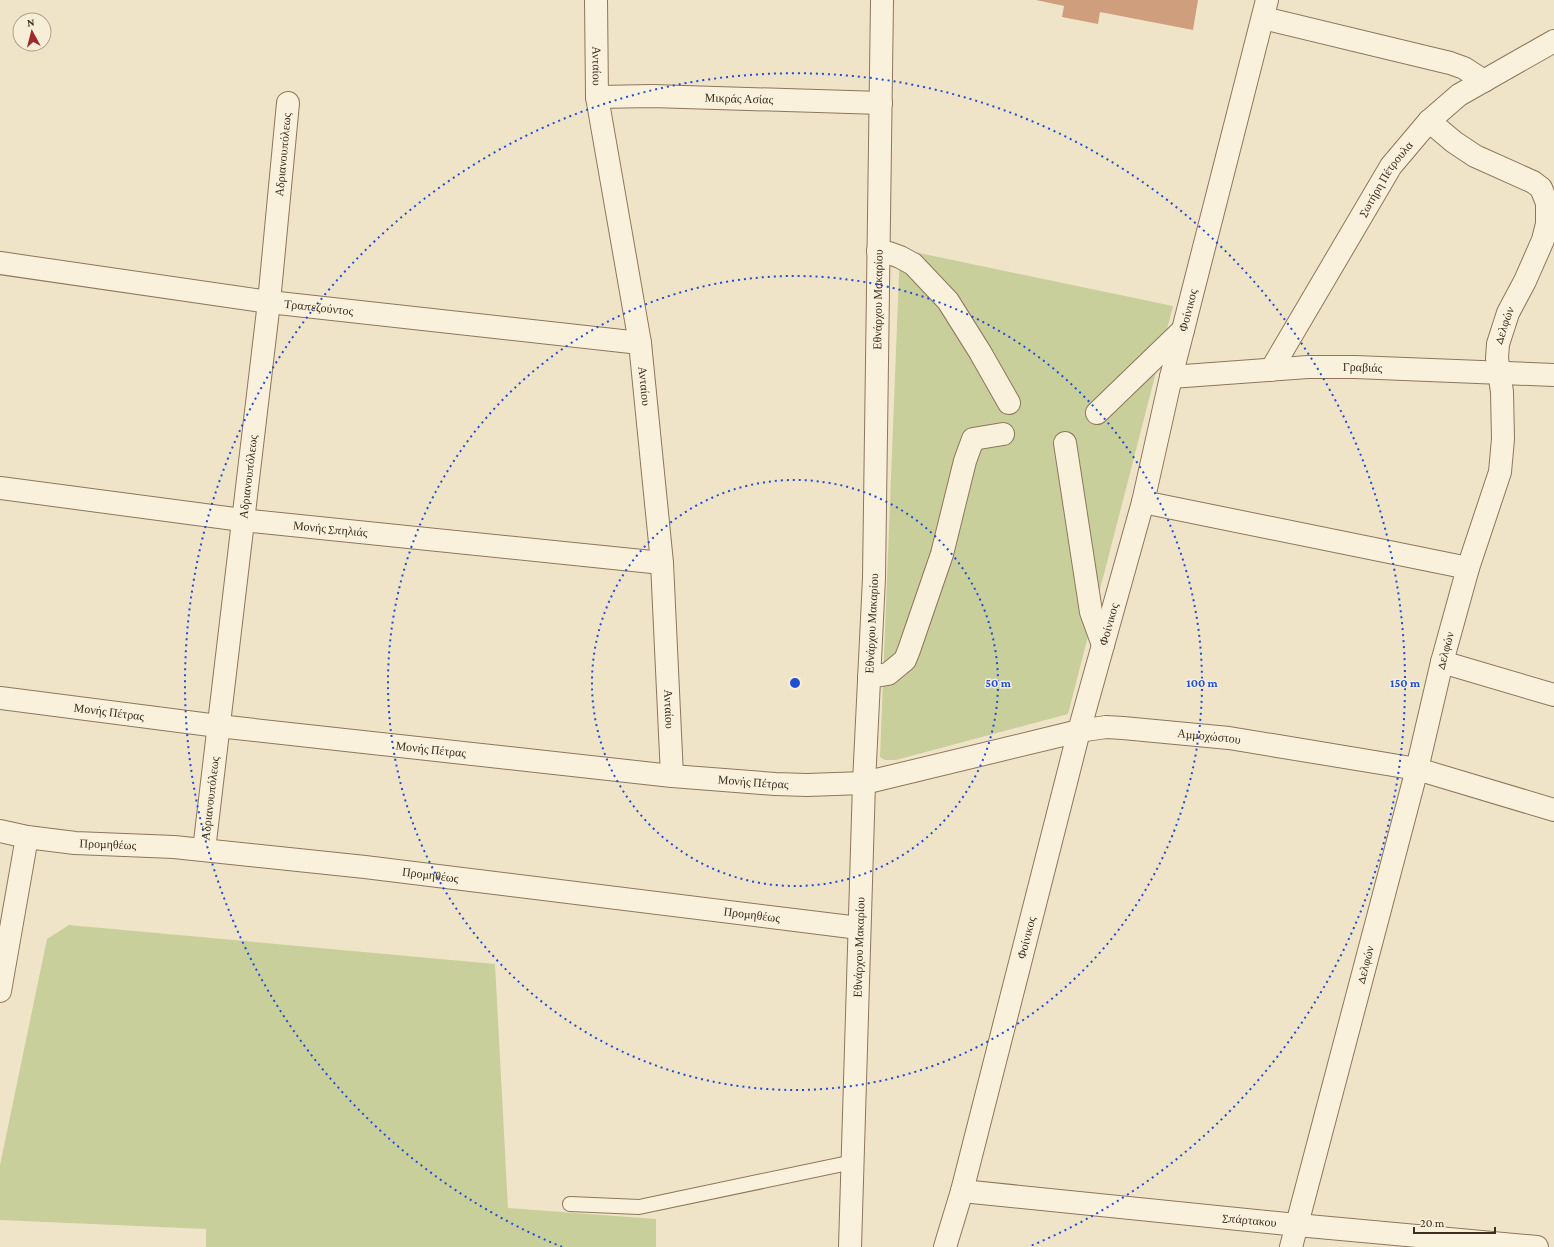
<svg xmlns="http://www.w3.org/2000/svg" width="1554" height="1247" viewBox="0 0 1554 1247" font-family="'Crimson Pro',serif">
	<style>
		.green { fill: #c9cf9b }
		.building { fill: #cf9f7d }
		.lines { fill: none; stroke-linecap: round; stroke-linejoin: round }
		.lane-casing { stroke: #8d765c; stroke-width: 16 }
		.street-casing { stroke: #8d765c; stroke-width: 24 }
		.lane { stroke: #faf1dc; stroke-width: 14 }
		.street { stroke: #faf1dc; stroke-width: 22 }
		.ring { fill: none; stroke: #1d4ed8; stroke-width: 2; stroke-dasharray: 2 4 }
		.labels { text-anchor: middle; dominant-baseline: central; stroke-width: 3; stroke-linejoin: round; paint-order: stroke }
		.street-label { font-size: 12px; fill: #3d2e20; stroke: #f7eed8 }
		.centre { fill: #1d4ed8; stroke: #f7eed8; stroke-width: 2 }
		.ring-label { font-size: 12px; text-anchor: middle; font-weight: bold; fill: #1d4ed8; stroke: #f7eed8; stroke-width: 3; stroke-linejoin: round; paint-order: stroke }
	</style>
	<rect width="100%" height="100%" fill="#f0e4c8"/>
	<path class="green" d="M900 249 1173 306 1068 714 896 760H885L880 757Z
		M69 925 495 964 508 1208 656 1219V1247H206V1229L0 1220V1165L47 939Z"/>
	<path class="building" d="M1036 0H1198L1193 30 1100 12 1098 24 1062 17 1064 6Z"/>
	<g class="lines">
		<g class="lane-casing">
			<path id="lane" d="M570 1204 639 1207 853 1162"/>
		</g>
		<g class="street-casing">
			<g id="street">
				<path id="s1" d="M596 0 597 97 640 343 662 563 672 776"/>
				<path d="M1263 18 1450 63 1464 68 1484 81"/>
				<path id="s2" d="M597 97 652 96 881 103"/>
				<path d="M878 251 889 253 900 257 913 264 948 301 980 352 1009 403"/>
				<path id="s3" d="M0 263 269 302 640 343"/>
				<path id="s4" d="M1271 370 1391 166 1429 121 1459 95 1554 41"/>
				<path id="s5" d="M1171 377 1308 367H1355L1554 375"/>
				<path d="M1097 413 1183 330"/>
				<path d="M1065 443 1091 612 1103 645"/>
				<path id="s6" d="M0 488 242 520 662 563"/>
				<path d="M1143 502 1468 568"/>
				<path d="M1442 662 1554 695"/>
				<path d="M869 677 888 674 905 660 909 650 942 554 965 461 973 439 1003 434"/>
				<path id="s7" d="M0 698 218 726 672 776 775 784 807 785 864 783 1079 731 1106 727 1123 728 1229 738 1417 769 1554 810"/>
				<path id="s8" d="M0 831 27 837 75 843 174 847 365 867 859 928"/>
				<path id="s9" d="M204 850 269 302 288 103"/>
				<path d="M0 991 27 837"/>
				<path id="s10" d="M962 1191 1297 1225 1537 1247"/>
				<path id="s11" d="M850 1247 864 783 874 578 882 0"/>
				<path id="s12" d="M945 1247 962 1191 1079 731 1143 502 1171 377 1267 0"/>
				<path id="s13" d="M1291 1247 1417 769 1442 662 1468 568 1500 472 1503 439 1502 392 1497 358 1498 344 1508 313 1525 281 1543 240 1547 224V203L1541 188 1533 182 1475 156 1454 142 1429 121"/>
			</g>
		</g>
		<use href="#lane" class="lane"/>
		<use href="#street" class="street"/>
	</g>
	<g class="ring">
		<circle cx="795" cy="683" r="203"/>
		<circle cx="795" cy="683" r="407"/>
		<path d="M562 1247A610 610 0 1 1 1028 1247"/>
	</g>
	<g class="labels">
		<g class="street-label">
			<text stroke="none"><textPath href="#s1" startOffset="66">Ανταίου</textPath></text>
			<text stroke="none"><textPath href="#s2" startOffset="142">Μικράς Ασίας</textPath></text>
			<text stroke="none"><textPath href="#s9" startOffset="700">Αδριανουπόλεως</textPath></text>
			<text stroke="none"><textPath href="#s4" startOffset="223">Σωτήρη Πέτρουλα</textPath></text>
			<text stroke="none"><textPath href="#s11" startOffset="948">Εθνάρχου Μακαρίου</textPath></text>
			<text stroke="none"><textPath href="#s3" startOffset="322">Τραπεζούντος</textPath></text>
			<text stroke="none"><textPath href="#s12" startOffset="968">Φοίνικος</textPath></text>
			<text stroke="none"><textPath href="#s13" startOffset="951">Δελφών</textPath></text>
			<text stroke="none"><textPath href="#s5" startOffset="192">Γραβιάς</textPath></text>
			<text stroke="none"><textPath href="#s1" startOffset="390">Ανταίου</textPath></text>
			<text stroke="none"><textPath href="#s9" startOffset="376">Αδριανουπόλεως</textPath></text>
			<text stroke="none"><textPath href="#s6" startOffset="333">Μονής Σπηλιάς</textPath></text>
			<text stroke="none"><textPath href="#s11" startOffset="624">Εθνάρχου Μακαρίου</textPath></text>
			<text stroke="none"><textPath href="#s12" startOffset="644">Φοίνικος</textPath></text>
			<text stroke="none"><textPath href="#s13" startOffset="616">Δελφών</textPath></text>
			<text stroke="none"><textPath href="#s1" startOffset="714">Ανταίου</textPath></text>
			<text stroke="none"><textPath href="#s7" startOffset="110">Μονής Πέτρας</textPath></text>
			<text stroke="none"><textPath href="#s7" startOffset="1221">Αμμοχώστου</textPath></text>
			<text stroke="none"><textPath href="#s7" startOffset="434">Μονής Πέτρας</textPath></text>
			<text stroke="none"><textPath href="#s7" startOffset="758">Μονής Πέτρας</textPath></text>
			<text stroke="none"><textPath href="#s9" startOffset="52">Αδριανουπόλεως</textPath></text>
			<text stroke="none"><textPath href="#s8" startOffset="109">Προμηθέως</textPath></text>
			<text stroke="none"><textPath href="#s8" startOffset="433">Προμηθέως</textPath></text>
			<text stroke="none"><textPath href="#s8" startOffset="757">Προμηθέως</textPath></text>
			<text stroke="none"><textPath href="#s12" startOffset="320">Φοίνικος</textPath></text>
			<text stroke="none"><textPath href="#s11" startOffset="300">Εθνάρχου Μακαρίου</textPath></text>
			<text stroke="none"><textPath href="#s13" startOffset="292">Δελφών</textPath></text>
			<text stroke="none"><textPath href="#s10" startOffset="289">Σπάρτακου</textPath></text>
		</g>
	</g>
	<circle cx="795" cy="683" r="6" class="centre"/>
	<g class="ring-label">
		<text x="998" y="687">50 m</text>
		<text x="1202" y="687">100 m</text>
		<text x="1405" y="687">150 m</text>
	</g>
	<g transform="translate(32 32) rotate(353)"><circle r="19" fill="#f7eed8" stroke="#ada18e"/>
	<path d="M0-3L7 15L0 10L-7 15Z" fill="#9e2a2b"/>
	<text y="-6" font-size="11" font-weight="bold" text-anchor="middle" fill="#3d2e20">N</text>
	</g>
	<path d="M1414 1227v6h81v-6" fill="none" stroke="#3d2e20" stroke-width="2"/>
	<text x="1420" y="1227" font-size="12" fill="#3d2e20" stroke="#f7eed8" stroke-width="3" paint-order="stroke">20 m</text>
</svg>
